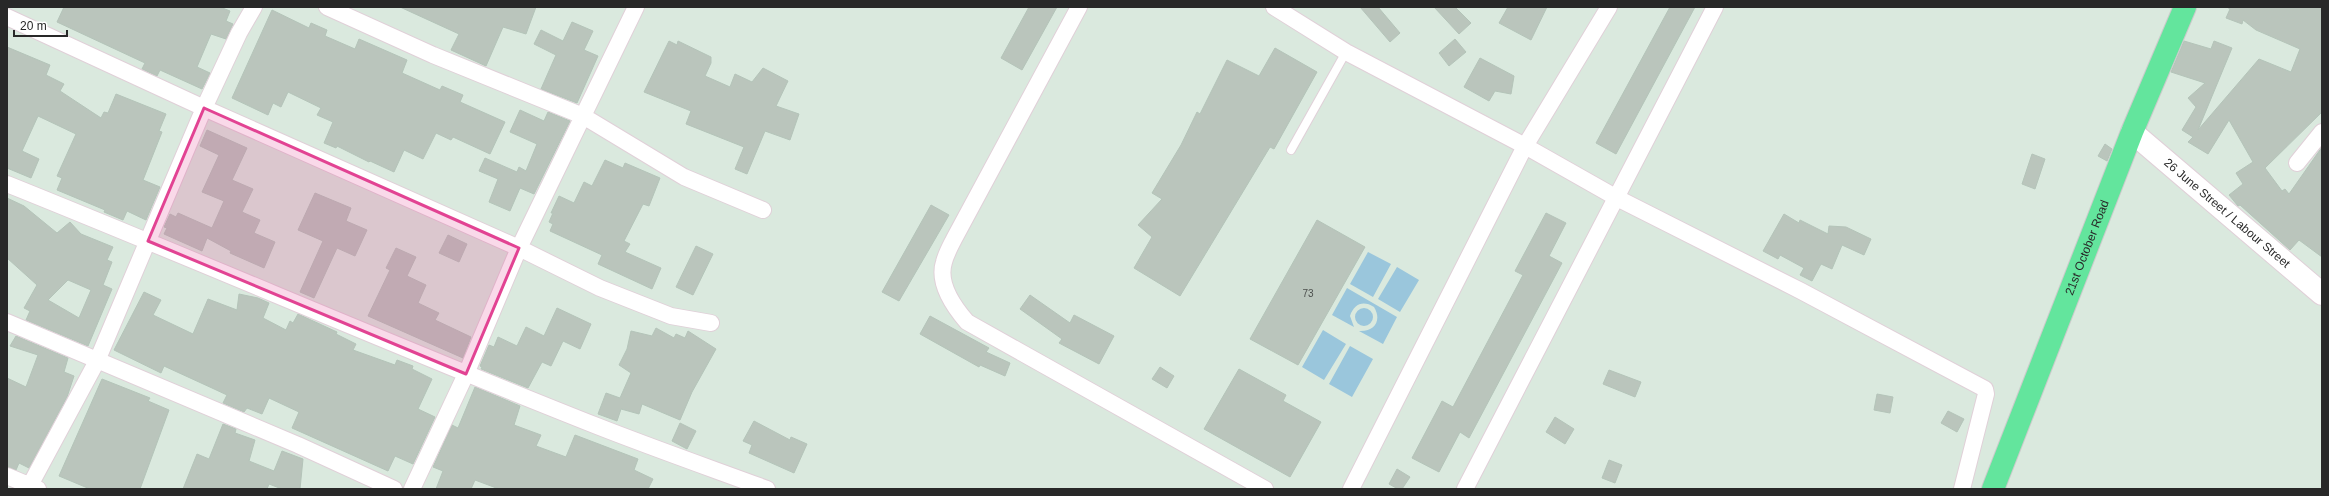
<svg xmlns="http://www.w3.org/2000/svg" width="2329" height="496" viewBox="0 0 2329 496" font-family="Arial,sans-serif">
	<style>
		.green { fill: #9ac6dc }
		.building { fill: #bac5bc; stroke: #b4c4b9; fill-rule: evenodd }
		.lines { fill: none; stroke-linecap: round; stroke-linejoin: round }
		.lane-casing { stroke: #e0d0d8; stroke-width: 10 }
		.street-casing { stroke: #e0d0d8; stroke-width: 18 }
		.secondary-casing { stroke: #e0d0d8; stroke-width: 24 }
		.primary-casing { stroke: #cbcbcb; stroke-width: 24 }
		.lane { stroke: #fff; stroke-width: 8 }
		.street { stroke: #fff; stroke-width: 16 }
		.secondary { stroke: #fff; stroke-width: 22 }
		.primary { stroke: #63e59d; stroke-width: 22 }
		.marked { fill: #e24393; fill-opacity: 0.2; stroke: #e24393; stroke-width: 3; stroke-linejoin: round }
		.labels { text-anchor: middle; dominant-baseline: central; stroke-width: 3.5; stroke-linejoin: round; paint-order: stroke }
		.number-label { font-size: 10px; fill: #4c4f4d }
		.street-label { font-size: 12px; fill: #282828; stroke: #fff }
	</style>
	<rect width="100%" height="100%" fill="#dae9de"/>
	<path class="green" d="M1368 252 1391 264 1373 297 1350 284Z
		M1397 267 1419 280 1400 312 1378 299Z
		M1347 288 1397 317 1383 344 1359 331C1375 332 1382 320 1374 307 1363 300 1354 304 1350 316L1354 327 1332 315Z
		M1355 317a9 9 0 1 1 18 0a9 9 0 1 1-18 0Z
		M1323 330 1346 344 1324 380 1302 367Z
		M1350 346 1373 359 1352 397 1329 384Z"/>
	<path class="building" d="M64 7H220L230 11 226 21 233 24 226 39 211 34 197 67 210 73 202 89 160 70 157 76 142 69 145 63 57 22Z
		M400 7H536L526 34 503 27 486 66 451 50 459 34Z
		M1029 7H1057L1022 70 1001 58Z
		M1360 7H1378L1400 33 1390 42Z
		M1434 7H1455L1471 23 1459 34Z
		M1508 7H1547L1531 40 1499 23Z
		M1670 7H1695L1616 154 1596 143Z
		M2227 7H2322V112L2265 168 2282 191 2285 189 2289 194 2322 147V257L2299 240 2290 250 2240 205 2238 206 2229 195 2243 184 2236 173 2253 162 2229 120 2208 154 2188 142 2193 137 2182 130 2196 107 2188 98 2205 83 2171 72 2184 41 2211 49 2214 41 2232 48 2198 130 2259 59 2291 72 2300 49 2256 30 2243 20 2242 24 2226 18 2230 9Z
		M272 10 309 28 311 23 327 30 325 36 355 49 359 39 407 60 402 73 440 90 442 86 463 95 460 102 505 122 490 154 453 137 451 140 436 133 423 159 404 150 394 172 370 161 369 162 337 146 336 148 324 143 333 122 317 115 321 108 288 92 281 107 273 103 268 115 232 98Z
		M572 22 593 31 584 50 598 56 577 103 541 89 556 55 534 44 541 30 563 41Z
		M1455 39 1466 52 1449 66 1439 53Z
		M669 41 677 45 678 41 711 57V63L705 76 730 87 735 74 752 82 763 68 788 81 776 106 799 114 790 140 765 131 747 174 735 169 744 147 686 124 691 111 644 92Z
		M7 47 50 65 46 75 64 84 60 91 101 118 104 112 108 113 116 94 166 114 159 131 162 132 143 180 160 187 146 220 127 211 123 220 104 212 105 210 57 190 62 178 57 176 76 134 38 116 22 151 39 159 31 178 7 168Z
		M1275 48 1317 72 1274 149 1270 147 1180 296 1134 268 1152 237 1138 225 1162 199 1152 193 1181 145 1197 112 1200 114 1227 60 1259 76Z
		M1480 58 1514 76 1511 94 1495 91 1489 101 1464 87Z
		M520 110 544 121 548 112 570 121 534 194 520 188 510 211 489 202 498 179 479 171 485 158 517 172 519 167 526 171 537 144 510 132Z
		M207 130 247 148 232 180 253 189 242 212 260 220 254 233 275 242 264 268 230 253 231 251 207 238 202 251 164 234 167 228 164 227 170 214 176 217 178 213 212 228 224 201 202 192 219 155 200 146Z
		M2105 144 2112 149 2107 161 2098 156Z
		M2032 154 2045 159 2035 189 2022 184Z
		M605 160 623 168 625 163 660 178 649 206 643 204 624 241 630 244 625 252 661 268 652 289 598 264 602 255 550 231 553 224 549 222 553 213H551L559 196 574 203 584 182 592 186Z
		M315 193 351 208 346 221 367 230 355 256 337 248 314 298 300 292 323 241 298 230Z
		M7 198 24 206 57 233 70 222 81 234 113 247 107 260 112 262 103 285 112 289 88 346 26 320 30 311 24 308 37 285 7 258ZM68 280 91 290 79 318 48 300Z
		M931 205 949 215 899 301 882 292Z
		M1546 213 1566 223 1549 256 1562 263 1469 438 1460 432 1439 472 1412 458 1442 401 1453 407 1523 275 1515 271Z
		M1784 214 1799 223 1800 220 1828 234 1829 226 1846 227 1871 239 1864 255 1842 245 1832 269 1821 264 1812 281 1800 275 1804 268 1780 255 1778 259 1763 251Z
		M1317 220 1365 247 1298 365 1250 339Z
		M448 235 467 244 459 262 439 253Z
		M696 246 713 254 693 295 676 287Z
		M396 248 416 257 407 276 426 285 418 303 439 313 435 320 471 337 463 358 368 316 390 270 386 268Z
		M144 292 161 300 153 315 193 334 208 299 237 310 239 294 258 298 269 303 263 318 286 330 290 321 293 323 298 314 337 332 336 334 356 344 353 350 395 365 397 360 413 366 412 369 432 379 418 409 435 417 413 464 395 456 388 471 292 428 299 412 269 398 262 414 247 408 244 412 223 403 227 395 212 388 164 366 161 373 114 350Z
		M1030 295 1070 323 1074 315 1114 336 1099 364 1059 343 1062 339 1020 309Z
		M557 308 591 324 580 349 563 341 551 366 542 362 528 388 481 369 482 367 480 366 489 345 494 347 498 337 517 346 526 327 544 336Z
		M930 316 989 348 986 352 1010 363 1005 376 980 365 979 367 920 334Z
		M656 328 674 338 676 334 685 338 688 331 716 349 692 392 680 420 642 404 639 414 621 409 617 421 598 414 606 393 620 398 631 373 619 365 627 349 631 331 652 336Z
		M16 336 68 358 64 372 74 376 67 397 29 468 19 463 16 470 7 467V378L26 387 38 355 10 346Z
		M1160 367 1174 376 1167 388 1152 379Z
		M1239 369 1286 395 1283 401 1321 422 1290 477 1204 429Z
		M1609 370 1641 382 1635 397 1603 384Z
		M102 379 150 398 148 401 169 410 140 489H90L59 476Z
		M475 387 520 406 514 425 541 435 536 446 566 457 575 435 638 459 634 470 653 479 648 489H499L475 480 471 489H436L443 471 433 467 452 425 458 428Z
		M1877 394 1893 397 1890 413 1874 410Z
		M1948 411 1964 419 1957 432 1941 423Z
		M1555 417 1574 429 1565 444 1546 432Z
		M754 421 790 440 791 437 807 444 794 473 749 453 752 445 743 441Z
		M680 423 696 431 687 449 672 441Z
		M223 424 236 429 235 433 255 440 249 461 274 471 282 451 303 459 300 489H282L269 484 267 489H183L197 454 209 459Z
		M1609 460 1622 465 1615 483 1602 478Z
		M1397 469 1410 477 1402 489H1398L1389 484Z"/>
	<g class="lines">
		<g class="lane-casing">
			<path id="lane" d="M1291 150 1346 52"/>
		</g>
		<g class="street-casing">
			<path id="street" d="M327 7 433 55 583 116 519 248 466 374 412 489
				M636 7 583 116 684 177 763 210
				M1079 7 954 239C950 247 946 254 944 262 937 284 954 307 967 322L1265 489
				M1274 7 1346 52 1525 146 1609 7
				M7 17 204 108 519 248 600 288 671 316 711 323
				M2297 163 2322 132
				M7 184C204 263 399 348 597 426 653 448 710 468 767 489
				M7 322 298 445 394 489
				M7 476 38 489
				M28 489 97 361 204 108 239 33 254 7
				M1351 489 1525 146 1617 198 1801 291 1985 389 1986 394 1962 489
				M1465 489 1715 7"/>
		</g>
		<g class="secondary-casing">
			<g id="secondary">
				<path id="s1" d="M2132 132 2322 294"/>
			</g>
		</g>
		<g class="primary-casing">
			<g id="primary">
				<path id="s2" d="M1993 489 2132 132 2185 7"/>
			</g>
		</g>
		<use href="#lane" class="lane"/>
		<use href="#street" class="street"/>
		<use href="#secondary" class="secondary"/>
		<use href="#primary" class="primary"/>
	</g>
	<path class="marked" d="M204 108 519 248 466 374 148 241Z"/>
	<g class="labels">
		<g class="number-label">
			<text x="1308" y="293">73</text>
		</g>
		<g class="street-label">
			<text stroke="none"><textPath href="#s1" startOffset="125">26 June Street / Labour Street</textPath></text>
			<text stroke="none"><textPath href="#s2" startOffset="259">21st October Road</textPath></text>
		</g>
	</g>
	<rect width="2329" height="496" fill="none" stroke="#282828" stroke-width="16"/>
	<path d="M14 30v6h53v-6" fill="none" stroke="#282828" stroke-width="2"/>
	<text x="20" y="30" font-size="12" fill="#282828" stroke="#ffffff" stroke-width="3" paint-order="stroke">20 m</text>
</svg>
